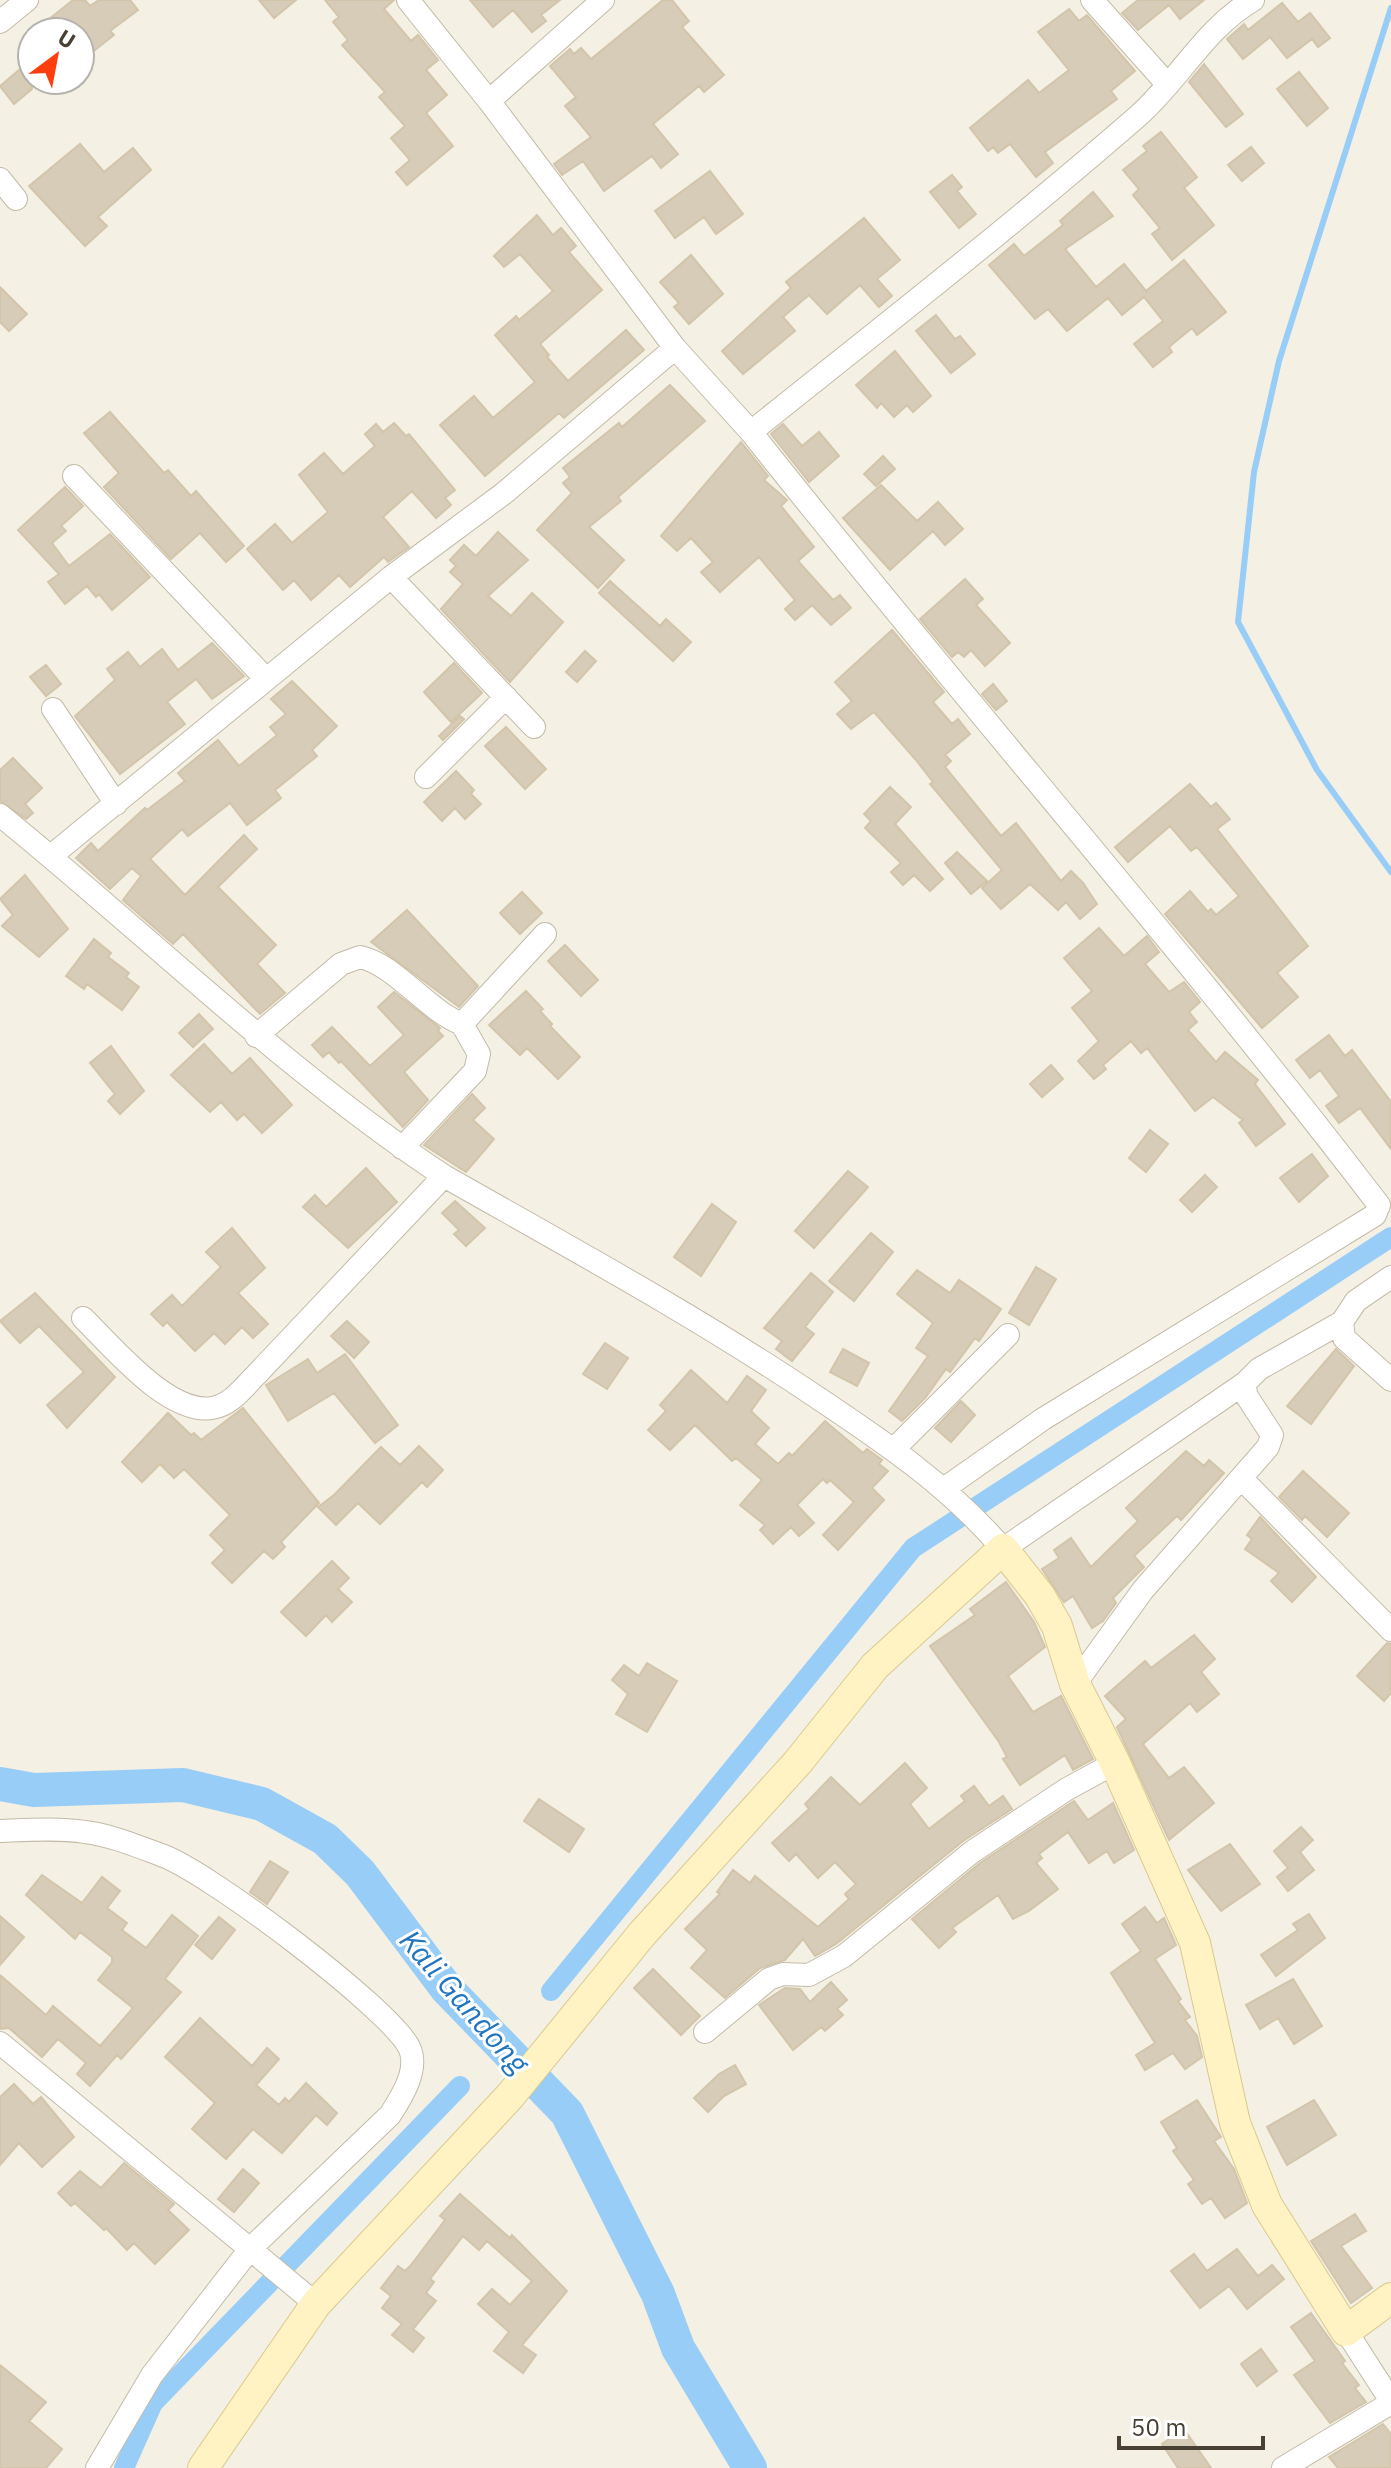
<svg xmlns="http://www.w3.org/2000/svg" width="1391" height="2468" viewBox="0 0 1391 2468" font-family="'IBM Plex Sans',sans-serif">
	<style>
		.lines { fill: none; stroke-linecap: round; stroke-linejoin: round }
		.stream { stroke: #98cdf8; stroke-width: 6 }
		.canal { stroke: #98cdf8; stroke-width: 20 }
		.river { stroke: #98cdf8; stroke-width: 34 }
		.building { fill: #d7ccb8; stroke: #d2c5aa; stroke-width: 2 }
		.street-casing { stroke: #c3bba8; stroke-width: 24 }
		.secondary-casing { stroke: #d9c98e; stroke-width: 32 }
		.street { stroke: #fff; stroke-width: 22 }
		.secondary { stroke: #fff3c3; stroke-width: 30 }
		.labels { text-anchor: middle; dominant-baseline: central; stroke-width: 6; stroke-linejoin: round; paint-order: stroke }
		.water-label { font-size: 30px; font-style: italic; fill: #2075be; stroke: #fff }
	</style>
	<rect width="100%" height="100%" fill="#f4f0e4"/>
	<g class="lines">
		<path class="stream" d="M1391 8 1279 361 1254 472 1238 622 1317 770 1391 872"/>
		<path class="canal" d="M551 1991 913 1548 1391 1237
			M124 2468 153 2403 460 2086"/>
		<path class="river" d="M0 1784 34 1790 183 1785 262 1804 325 1839 360 1873 447 1989 567 2113 658 2294 678 2348 750 2468"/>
	</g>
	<path class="building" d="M73 0H85L90 6 99 0H130L138 10 110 31 114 35 80 62V32H33Z
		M259 0H296L274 18Z
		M325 0H394L384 9 411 41 418 35 438 60 426 70 447 95 426 113 453 146 407 185 396 172 410 160 391 138 405 126 379 97 385 92 342 45 348 40 333 22 339 17Z
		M470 0H560L541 15 546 21 532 32 513 10 493 27Z
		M663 0H672L689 21 682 27 724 75 704 92 699 86 653 124 678 154 661 168 652 156 604 191 583 161 562 175 554 164 591 137 565 106 576 97 550 66 570 49 574 54 581 48 591 59Z
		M1138 0H1204L1180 19 1169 5 1138 30 1122 13Z
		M1282 3 1298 22 1310 13 1330 38 1318 47 1312 39 1287 58 1270 37 1243 59 1227 39 1244 24 1248 30Z
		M1069 9 1079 21 1087 15 1135 71 1111 91 1117 99 1045 152 1053 163 1036 177 1010 144 998 153 993 147 988 151 970 128 1028 80 1039 93 1069 70 1038 32Z
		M32 59V89L14 104 0 86Z
		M1204 64 1243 114 1226 127 1189 82Z
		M1299 72 1328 108 1307 126 1277 89Z
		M1161 132 1197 177 1184 188 1214 225 1172 260 1152 234 1160 228 1133 195 1139 189 1123 170 1147 151 1143 146Z
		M80 144 104 172 133 148 151 170 98 217 107 226 85 246 29 186Z
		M1251 147 1264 163 1242 181 1228 165Z
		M710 171 743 214 716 234 704 217 675 238 655 211Z
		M952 175 962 187 957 191 976 214 959 228 930 192Z
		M1093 192 1113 216 1065 249 1096 287 1124 264 1146 291 1184 260 1226 312 1197 335 1192 328 1169 347 1172 352 1153 367 1134 344 1163 321 1144 297 1122 315 1108 298 1067 331 1048 309 1035 319 989 265 1014 244 1024 256 1063 225 1060 221Z
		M537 215 553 235 561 228 576 246 569 252 602 290 540 344 549 355 547 357 568 381 626 330 644 350 564 418 559 413 485 476 440 425 474 396 493 418 535 382 495 335 516 316 519 320 553 291 520 254 504 267 494 256Z
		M864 218 900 260 877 279 892 296 879 307 860 285 827 314 809 295 783 317 795 331 743 374 722 351 791 288 786 282Z
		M691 255 723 294 689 324 674 307 679 303 660 282Z
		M0 287 27 314 9 331 0 322Z
		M936 315 955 339 960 336 975 354 951 373 916 331Z
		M895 351 931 396 913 412 907 405 894 417 881 403 877 408 856 385Z
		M670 385 705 421 618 497 621 501 589 527 624 560 598 588 537 530 572 493 563 483 570 477 563 468 619 423 622 427Z
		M110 412 164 473 168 470 191 496 196 491 244 546 226 562 200 533 171 559 104 487 119 473 84 433Z
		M394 423 406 436 409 434 455 490 445 498 451 505 436 518 412 491 383 517 409 547 388 562 384 557 350 587 339 575 311 600 294 580 283 590 247 549 275 524 292 543 328 512 299 475 324 453 343 474 375 446 365 434 376 424 383 432Z
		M783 424 802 446 819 432 839 456 809 482 771 434Z
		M741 442 768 476 764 480 787 500 781 506 814 547 798 561 833 600 840 595 851 608 831 625 812 605 795 620 785 609 795 600 759 557 720 592 701 572 713 562 691 538 677 551 661 536Z
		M883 456 895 469 876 486 864 474Z
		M881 485 917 521 938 502 963 529 945 545 933 531 890 570 843 518Z
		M65 487 83 506 61 526 66 531 52 543 69 566 110 534 150 577 112 610 99 594 96 597 87 586 65 604 48 582 59 574 18 530Z
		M498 532 528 560 488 596 511 616 532 593 563 622 510 682 441 609 463 584 450 572 456 566 450 560 464 545 476 556Z
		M965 579 983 599 976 605 1010 643 985 666 971 650 964 657 958 652 952 657 920 619Z
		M610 581 660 626 666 619 691 642 673 661 599 593Z
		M892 630 944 692 933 702 952 724 958 719 970 734 945 755 951 761 945 767 1001 836 1016 823 1061 881 1071 871 1083 883 1097 904 1080 919 1066 902 1058 910 1030 884 1001 909 982 888 1002 870 930 784 933 782 916 760 874 712 851 729 837 714 852 701 835 682Z
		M212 643 244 676 212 699 196 679 167 702 185 724 120 774 75 716 115 680 107 669 128 652 140 667 162 649 178 670Z
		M585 651 596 661 577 682 566 672Z
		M454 663 482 693 451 722 424 692Z
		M46 665 61 684 46 696 30 677Z
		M292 681 337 726 312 750 317 756 275 790 281 798 247 825 230 803 188 836 182 829 150 859 185 895 244 835 257 849 218 887 276 945 257 964 285 993 260 1014 183 934 173 944 123 900 141 876 132 868 110 889 76 858 91 843 98 851 145 808 147 810 185 781 178 773 218 740 239 766 277 735 270 727 286 714 271 699Z
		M993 684 1007 701 996 710 982 694Z
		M460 716 464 719 443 740 439 736Z
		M506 727 546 769 525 789 485 746Z
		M13 758 42 788 25 804 33 813 26 819 0 801V770Z
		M456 771 474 790 471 794 481 804 465 819 455 808 442 821 424 802Z
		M1190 784 1211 807 1216 803 1230 819 1217 829 1308 946 1277 973 1298 997 1262 1028 1165 914 1190 891 1208 912 1211 909 1216 915 1239 896 1197 847 1191 851 1170 826 1128 862 1115 847Z
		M890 787 911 807 895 824 943 879 930 891 914 875 903 885 891 872 901 863 865 828 871 821 864 814Z
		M957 852 987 881 971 894 945 863Z
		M25 875 68 929 39 957 2 926 13 915 0 899Z
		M522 892 542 913 520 934 500 913Z
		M407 910 478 986 459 1007 371 942Z
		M1099 928 1124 956 1147 936 1159 952 1145 964 1169 992 1184 982 1200 1002 1189 1012 1197 1022 1188 1030 1216 1062 1225 1052 1258 1080 1255 1084 1285 1124 1256 1146 1239 1123 1243 1120 1213 1097 1195 1111 1147 1048 1141 1053 1131 1041 1103 1065 1106 1069 1094 1079 1078 1061 1099 1041 1072 1008 1092 991 1064 958Z
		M94 939 111 953 108 957 129 973 126 977 139 987 122 1010 87 984 84 989 66 976Z
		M565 945 598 980 581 996 548 961Z
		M526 991 543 1009 540 1011 552 1024 550 1026 580 1057 558 1079 527 1048 520 1055 489 1025Z
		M394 992 440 1028 438 1031 443 1036 404 1072 428 1100 403 1127 341 1061 339 1063 329 1052 323 1057 312 1045 332 1027 370 1066 404 1035 378 1007Z
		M199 1014 213 1029 193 1047 179 1033Z
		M1329 1035 1345 1056 1352 1050 1391 1102V1149L1360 1108 1339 1123 1326 1106 1339 1096 1320 1070 1310 1078 1296 1060Z
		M204 1044 232 1074 250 1058 292 1105 262 1133 244 1114 237 1120 221 1102 210 1112 171 1075Z
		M111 1046 144 1091 120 1114 108 1101 115 1094 90 1063Z
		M1051 1065 1063 1079 1042 1097 1030 1084Z
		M472 1094 485 1108 473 1120 494 1139 466 1172 424 1145Z
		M1150 1130 1168 1144 1146 1172 1129 1158Z
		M1312 1154 1328 1176 1299 1202 1280 1178Z
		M366 1168 397 1202 348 1248 303 1207 315 1195 326 1207Z
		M848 1171 868 1187 814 1248 795 1231Z
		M1205 1175 1217 1187 1192 1212 1180 1200Z
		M455 1201 485 1228 466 1246 454 1234 459 1230 442 1213Z
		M712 1204 736 1222 701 1276 674 1257Z
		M232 1228 265 1268 238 1293 268 1324 253 1338 242 1327 225 1344 214 1333 195 1351 167 1322 163 1326 151 1314 172 1295 182 1306 221 1267 206 1252Z
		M871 1233 893 1252 854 1301 829 1281Z
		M1036 1267 1056 1279 1029 1325 1009 1313Z
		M917 1270 950 1293 959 1280 1001 1309 979 1341 975 1338 950 1372 946 1369 925 1398 902 1421 889 1411 928 1356 916 1348 933 1323 897 1294Z
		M811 1273 833 1292 805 1327 814 1334 792 1361 776 1349 782 1341 764 1328Z
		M35 1293 115 1377 67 1428 47 1405 84 1372 39 1326 20 1343 0 1321Z
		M347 1321 369 1342 354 1358 331 1336Z
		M605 1343 628 1358 607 1389 583 1374Z
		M843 1349 869 1363 857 1386 830 1372Z
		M1336 1349 1354 1366 1311 1424 1287 1406Z
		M345 1354 398 1425 375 1443 334 1393 288 1421 266 1385 308 1359 317 1373Z
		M691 1370 727 1403 747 1376 766 1390 751 1411 769 1428 755 1444 778 1464 789 1453 792 1456 825 1421 863 1453 867 1449 882 1460 879 1464 888 1471 872 1488 884 1500 838 1550 823 1535 854 1502 830 1480 827 1483 823 1479 797 1505 814 1523 799 1536 791 1527 773 1544 760 1530 765 1525 740 1505 762 1480 736 1458 732 1461 695 1425 670 1450 648 1430 666 1411 660 1405Z
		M961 1401 975 1415 951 1442 935 1428Z
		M243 1408 319 1503 281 1542 285 1547 273 1559 264 1551 232 1583 212 1563 225 1550 210 1535 230 1515 184 1469 174 1478 160 1464 142 1482 122 1462 168 1413 191 1435 194 1433 201 1440Z
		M419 1446 443 1470 427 1487 422 1482 380 1524 358 1503 336 1525 318 1507 334 1495 381 1447 400 1465Z
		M1186 1451 1204 1466 1209 1460 1224 1473 1181 1520 1177 1516 1134 1556 1144 1567 1113 1598 1116 1603 1103 1621 1092 1628 1073 1596 1064 1602 1042 1569 1059 1558 1054 1550 1071 1538 1091 1567 1138 1521 1126 1508Z
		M1303 1471 1349 1513 1327 1537 1305 1516 1302 1520 1279 1497Z
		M1260 1517 1316 1577 1292 1602 1271 1581 1279 1573 1245 1549 1252 1539 1247 1535Z
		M332 1561 349 1578 338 1589 352 1602 332 1622 326 1615 306 1636 281 1612Z
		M1006 1582 1034 1622 1045 1647 1008 1676 1033 1712 1061 1696 1093 1759 1073 1770 1065 1755 1020 1785 1003 1759 1007 1757 999 1742 930 1646 975 1615 970 1609Z
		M1194 1635 1215 1659 1201 1672 1219 1694 1197 1712 1190 1703 1143 1744 1169 1778 1184 1767 1214 1803 1169 1840 1117 1727 1126 1719 1105 1696 1145 1661 1151 1668Z
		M1387 1643 1391 1644V1693L1384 1701 1357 1676Z
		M647 1663 677 1681 647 1732 616 1714 628 1694 612 1680 624 1665 639 1676Z
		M905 1763 927 1788 910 1804 929 1829 965 1801 961 1796 974 1786 989 1806 1003 1796 1012 1809 963 1841 836 1944 815 1956 803 1939 785 1960 760 1968 725 1998 691 1968 707 1950 685 1929 720 1894 717 1892 733 1870 750 1883 755 1876 818 1927 849 1899 845 1894 856 1884 835 1862 818 1878 796 1854 789 1861 772 1843 809 1809 805 1804 831 1777 860 1805Z
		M539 1799 584 1829 569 1852 524 1821Z
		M1074 1801 1088 1820 1113 1803 1134 1850 1114 1863 1107 1851 1089 1863 1068 1832 1039 1854 1042 1858 1036 1863 1058 1889 1029 1911 1013 1919 998 1895 952 1928 956 1932 939 1948 912 1919 980 1863Z
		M1301 1827 1313 1840 1300 1852 1314 1870 1288 1891 1277 1877 1288 1868 1274 1851Z
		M1230 1844 1260 1884 1221 1911 1188 1870Z
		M270 1861 288 1872 267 1904 250 1892Z
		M42 1875 82 1903 102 1877 120 1891 107 1908 127 1923 122 1930 146 1948 172 1915 198 1936 165 1979 181 1992 121 2059 117 2055 90 2086 77 2074 86 2063 58 2039 42 2057 9 2028 0 2029V1975L46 2015 53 2006 100 2046 133 2008 98 1980 112 1962V1957L80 1932 75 1939 26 1895Z
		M1145 1907 1157 1923 1164 1918 1176 1945 1155 1959 1181 1999 1178 2001 1190 2017 1185 2020 1197 2036 1202 2057 1185 2069 1173 2053 1145 2070 1136 2055 1155 2043 1111 1973 1141 1951 1122 1924Z
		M1309 1914 1325 1938 1276 1976 1261 1955 1298 1930 1293 1924Z
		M0 1916 24 1937 0 1965Z
		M219 1917 235 1930 212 1959 195 1945Z
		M653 1969 700 2016 681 2035 634 1988Z
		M1293 1979 1322 2026 1294 2044 1278 2018 1260 2029 1246 2005Z
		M831 1982 847 2000 837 2009 843 2015 825 2031 821 2027 793 2050 759 2005 785 1988 800 1989 810 2002Z
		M200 2018 252 2066 267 2048 279 2059 256 2085 279 2105 285 2098 289 2102 306 2083 337 2113 327 2125 316 2115 282 2153 253 2129 226 2159 192 2129 215 2103 165 2057Z
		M735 2065 746 2084 724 2096 708 2112 694 2098 719 2074Z
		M14 2084 33 2104 41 2097 74 2137 42 2167 19 2143 0 2165V2097Z
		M1197 2100 1221 2137 1214 2141 1234 2169 1247 2203 1225 2218 1211 2198 1202 2204 1188 2184 1194 2180 1173 2151 1177 2148 1161 2122Z
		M1314 2100 1336 2135 1287 2165 1267 2127Z
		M124 2163 174 2204 168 2210 189 2230 155 2264 134 2243 127 2250 106 2228 104 2230 75 2203 71 2206 58 2193 80 2171 101 2188Z
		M243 2169 259 2183 234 2212 218 2199Z
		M460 2194 510 2238 512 2235 567 2291 522 2345 536 2355 523 2373 494 2351 509 2332 478 2304 492 2289 510 2305 532 2281 487 2241 479 2250 463 2236 430 2279 434 2282 426 2293 436 2301 413 2329 424 2338 413 2352 392 2335 402 2324 382 2308 391 2296 381 2288 398 2266 405 2271 411 2265 445 2220 440 2216Z
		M1355 2214 1366 2231 1341 2246 1372 2288 1351 2303 1311 2241Z
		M1237 2249 1258 2276 1272 2265 1284 2279 1247 2309 1229 2286 1200 2308 1171 2271 1194 2254 1207 2271Z
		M1311 2313 1345 2361 1342 2363 1359 2385 1355 2388 1366 2402 1330 2423 1294 2375 1315 2361 1291 2327Z
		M1261 2349 1277 2371 1257 2386 1241 2364Z
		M0 2365 46 2402 29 2421 62 2449 46 2468H0Z
		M1383 2424 1391 2434V2468H1338L1329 2457Z
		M1184 2429 1211 2468H1178L1162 2444Z"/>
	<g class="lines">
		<g class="street-casing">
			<path id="street" d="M408 0 489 101 675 348
				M1092 0 1168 85
				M0 22 27 0
				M489 101 603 0
				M0 179 16 199
				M751 432C957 693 1177 941 1379 1205L1375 1215 1043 1419 945 1488
				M74 476 266 679
				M391 577 534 727
				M53 709 116 804
				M426 777 506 697
				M0 815C148 935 284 1070 444 1176 569 1247 696 1316 815 1396 884 1442 949 1486 1003 1549L1245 1383
				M51 856 391 577 503 494 675 348 751 432C881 328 1013 225 1138 116 1180 79 1204 29 1253 0
				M256 1036 341 964 360 957C396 965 425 1009 462 1024L545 934
				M402 1148 475 1071 479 1054 462 1024
				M1391 1277 1356 1301 1342 1322 1344 1338 1391 1380
				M83 1318C111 1345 168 1415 212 1408 231 1405 243 1388 256 1375L444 1176
				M894 1449 1008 1335
				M1242 1479 1391 1630
				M1075 1684 1143 1590 1268 1447 1272 1435 1246 1395 1245 1383 1259 1369 1342 1322
				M0 1831C28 1830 58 1828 85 1832 110 1835 137 1846 161 1855 206 1870 388 2007 409 2047 420 2069 401 2098 390 2115L250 2249 0 2043
				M705 2032 769 1979 783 1974 809 1975 844 1956 972 1852 1067 1789 1115 1763
				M1346 2331 1391 2401
				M97 2468 152 2375 250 2249 316 2304
				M1283 2468 1391 2403"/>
		</g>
		<g class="secondary-casing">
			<path id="secondary" d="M203 2468 316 2304 510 2096 642 1934 798 1762 875 1666 1003 1549 1040 1596 1057 1626 1075 1684 1115 1763 1195 1943 1235 2123 1267 2205 1346 2331 1391 2298"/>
		</g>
		<use href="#street" class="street"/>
		<use href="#secondary" class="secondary"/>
	</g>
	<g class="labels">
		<g class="water-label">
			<text transform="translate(465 2001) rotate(49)">Kali Gandong</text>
		</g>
	</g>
	<g transform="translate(56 56) rotate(32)"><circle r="38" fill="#ffffff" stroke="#b5b3ad" stroke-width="2"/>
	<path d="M0-6L14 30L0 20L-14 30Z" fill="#ff3e10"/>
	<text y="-12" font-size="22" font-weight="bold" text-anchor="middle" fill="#474033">U</text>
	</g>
	<path d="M1119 2436v12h144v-12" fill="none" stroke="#474033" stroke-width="4"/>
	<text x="1131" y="2436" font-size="24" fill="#474033" stroke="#ffffff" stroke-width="6" paint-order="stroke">50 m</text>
</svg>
